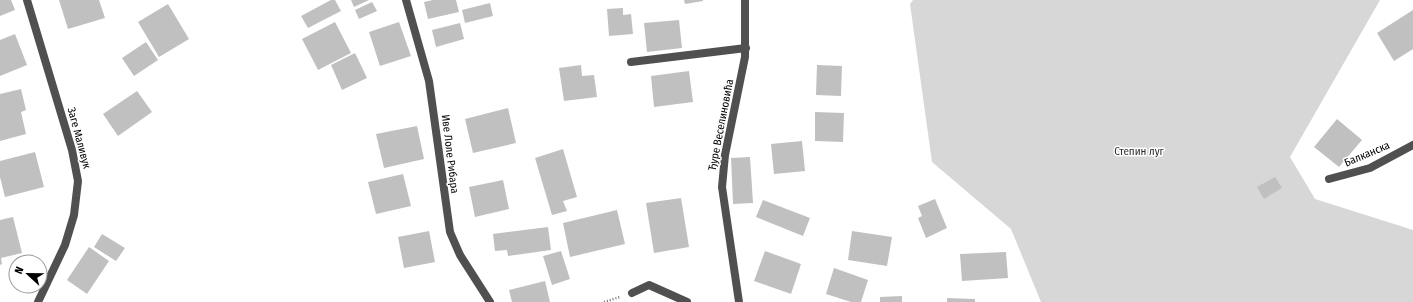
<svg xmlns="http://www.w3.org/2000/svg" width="1413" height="302" viewBox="0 0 1413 302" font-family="'Fira Sans Condensed',sans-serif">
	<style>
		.green { fill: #d7d7d7 }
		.building { fill: #c0c0c0 }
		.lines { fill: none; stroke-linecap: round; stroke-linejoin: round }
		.path { stroke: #727272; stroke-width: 2.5; stroke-dasharray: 1 2; stroke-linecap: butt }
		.service { stroke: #505050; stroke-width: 8 }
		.minor { stroke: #505050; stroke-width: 8 }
		.labels { text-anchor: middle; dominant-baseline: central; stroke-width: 3; stroke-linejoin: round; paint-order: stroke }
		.street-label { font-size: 11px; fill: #000; stroke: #fff }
		.park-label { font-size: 11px; fill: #2e2e2e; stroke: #fff }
	</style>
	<rect width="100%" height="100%" fill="#fff"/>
	<path class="green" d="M913 0H1380L1290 157 1315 199 1413 230V302H1041L1011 229 932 162 910 4Z"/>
	<path class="building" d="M0 0H11L15 10 0 16Z
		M59 0H99L105 18 68 29Z
		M331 0H335L341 11 308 28 301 16Z
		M351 0H369L354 7Z
		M433 0H456L459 12 428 19 424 2Z
		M684 0H703V1L685 4Z
		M372 2 377 11 359 19 355 10Z
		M490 3 493 16 465 23 462 10Z
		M168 4 189 39 159 57 138 22Z
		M623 8V15L631 14 633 34 609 36 607 9Z
		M1413 10V49L1394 61 1377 33Z
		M679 20 682 48 647 52 644 23Z
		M335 22 351 53 318 70 302 39Z
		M399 22 411 56 380 66 369 32Z
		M460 23 464 39 436 47 432 30Z
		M15 34 27 65 0 76V40Z
		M146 42 158 60 134 76 122 58Z
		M355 53 367 78 342 90 331 65Z
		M581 65 582 76 594 75 597 97 564 101 559 68Z
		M817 65 842 66 841 96 816 95Z
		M689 71 693 102 654 107 651 76Z
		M21 89 26 110 21 112 26 134 0 141V94Z
		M137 91 152 112 118 136 103 114Z
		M508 108 516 143 473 153 465 119Z
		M815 112 844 113 843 142 815 141Z
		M1337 119 1362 140 1339 167 1314 147Z
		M417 126 424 159 384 168 376 134Z
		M802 141 805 171 774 174 771 144Z
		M563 149 577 197 563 201 567 211 552 215 535 158Z
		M35 152 44 187 5 197 0 177V161Z
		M750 157 753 203 733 204 731 158Z
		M403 174 411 206 376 214 368 182Z
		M1275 177 1282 188 1264 199 1257 187Z
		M503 180 509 209 475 217 469 187Z
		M681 198 689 247 654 253 646 203Z
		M935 199 947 228 926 238 918 218 922 216 918 206Z
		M763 200 810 218 803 236 756 217Z
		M617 210 625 244 570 257 563 223Z
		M13 217 22 253 1 258 2 264 0 265V220Z
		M548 227 551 250 508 256 507 250 495 251 493 234Z
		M429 231 435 262 404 268 398 237Z
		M852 231 892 237 887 266 848 260Z
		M102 234 125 248 116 261 94 247Z
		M89 247 109 261 87 294 67 280Z
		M561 251 570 279 552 285 543 256Z
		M765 251 801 264 791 294 754 281Z
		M1006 252 1008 278 962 281 960 254Z
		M834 268 868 280 861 302H851L826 294Z
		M545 281 550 302H512L509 290Z
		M902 296V302H880V297Z
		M947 298 975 299V302H947Z"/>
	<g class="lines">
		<path class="path" d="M604 302 620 297"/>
		<path class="service" d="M631 62 746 48
			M1329 179 1370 168 1413 145
			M632 293 649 285 687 302"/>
		<path class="minor" d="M27 0 72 150 78 181 74 215 65 245 38 302
			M406 0 429 81 450 232 460 255 490 302
			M739 302 722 187 725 155 745 57V0"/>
	</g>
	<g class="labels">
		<g class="street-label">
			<text transform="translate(721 125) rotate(-79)">Ђуре Веселиновића</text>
			<text transform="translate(79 138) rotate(75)">Заге Маливук</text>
			<text transform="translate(450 154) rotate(83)">Иве Лоле Рибара</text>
			<text transform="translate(1367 154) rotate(-23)">Балканска</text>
		</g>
		<g class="park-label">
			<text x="1139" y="151">Степин луг</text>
		</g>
	</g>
	<g transform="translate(28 274) rotate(292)"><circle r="19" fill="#ffffff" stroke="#999999"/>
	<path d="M0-3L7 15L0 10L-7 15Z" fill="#000000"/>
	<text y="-6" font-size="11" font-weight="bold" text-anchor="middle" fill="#000000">N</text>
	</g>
</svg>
